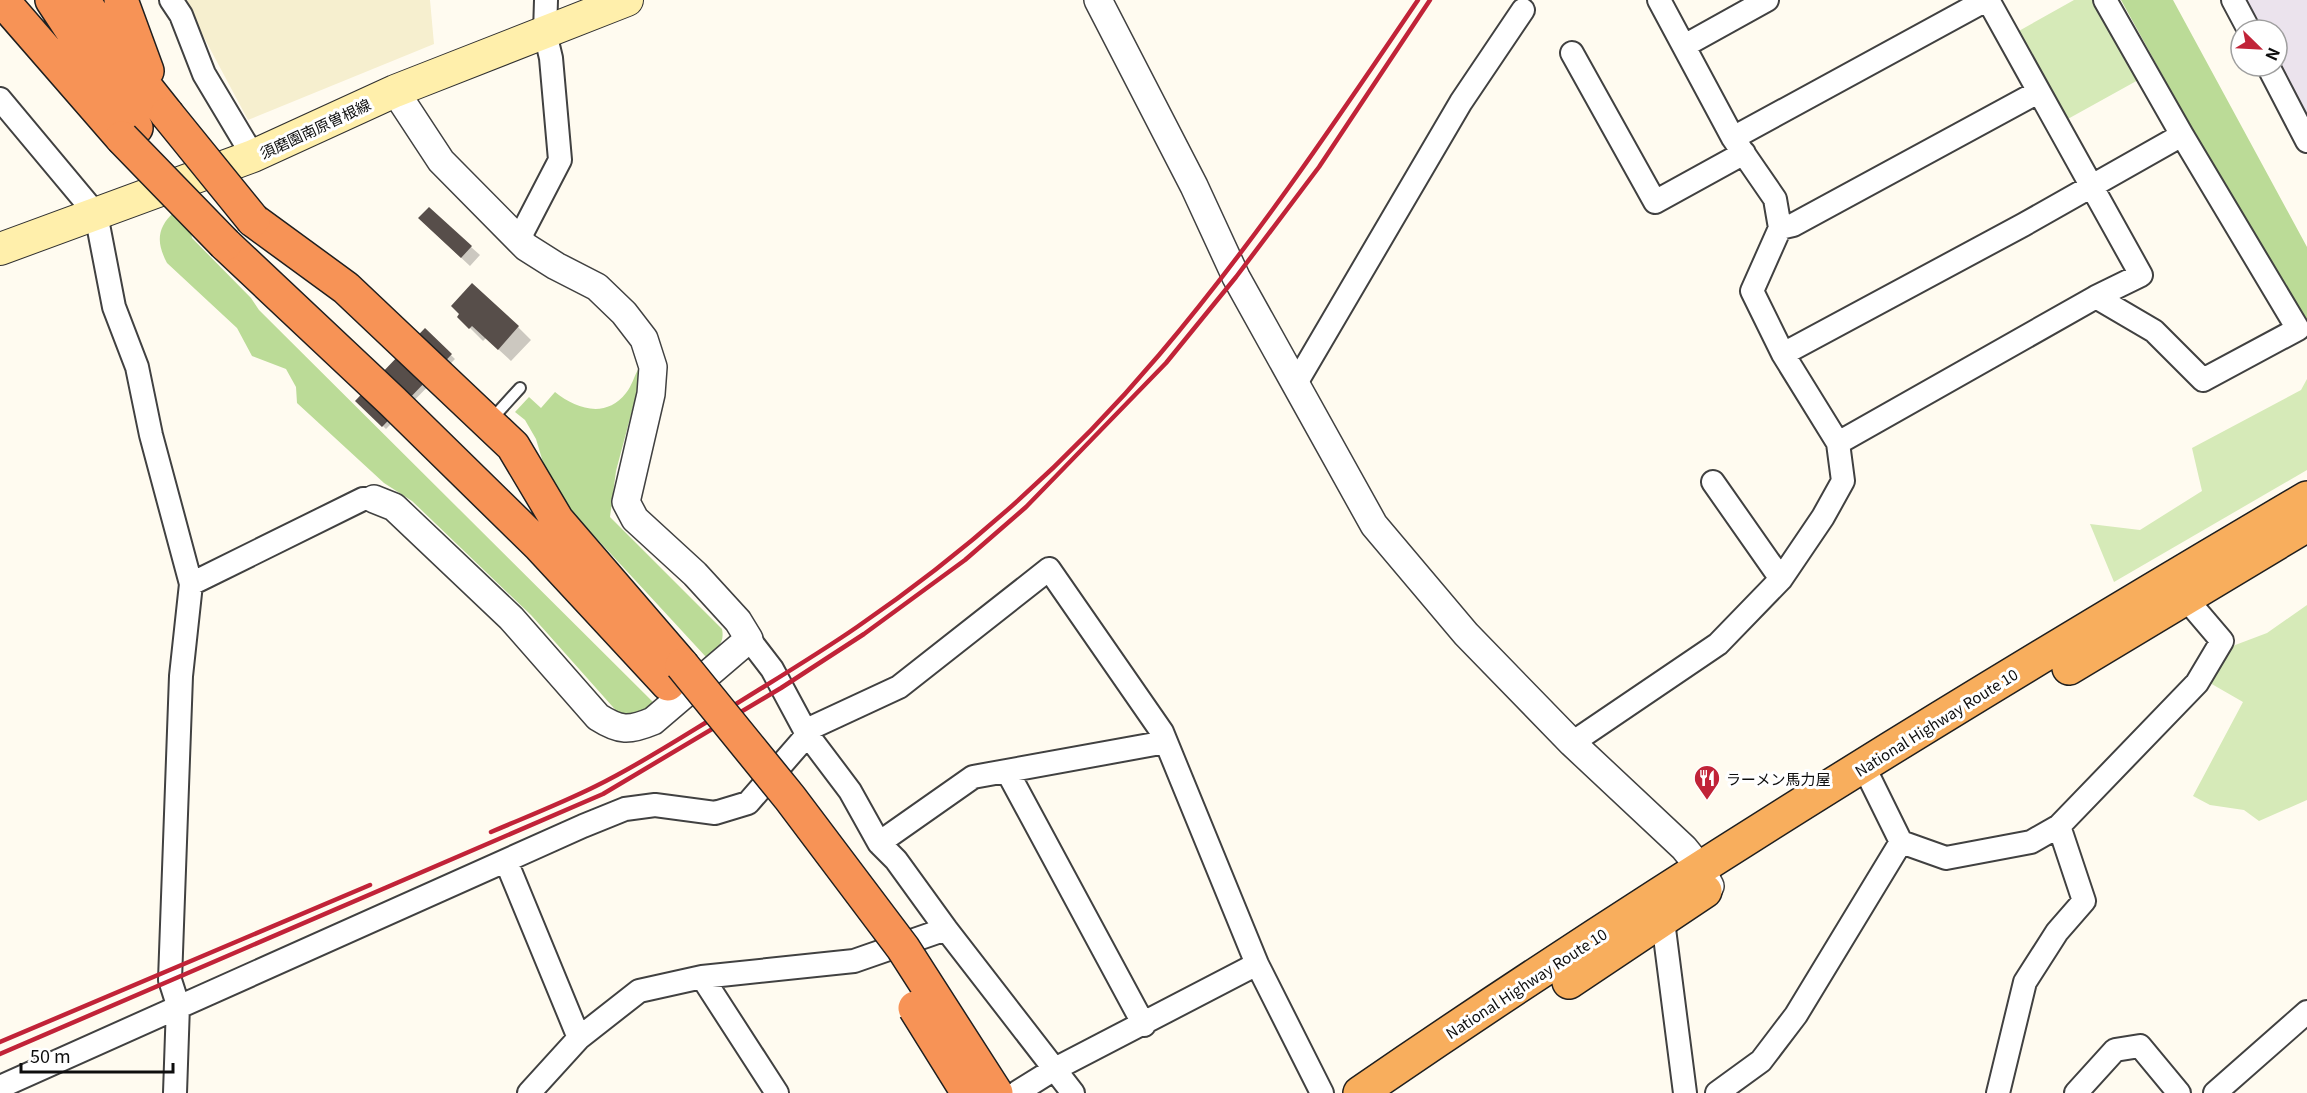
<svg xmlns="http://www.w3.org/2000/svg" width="2307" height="1093" viewBox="0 0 2307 1093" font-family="Georgia,'Noto Sans JP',serif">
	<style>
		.industrial { fill: #ebe3ed }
		.farmland { fill: #f6efcf }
		.green { fill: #d6eab8 }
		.forest { fill: #bbdb97 }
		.shadow { fill: #0003 }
		.building { fill: #574e4a }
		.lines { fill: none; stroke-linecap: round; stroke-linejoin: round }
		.service-casing { stroke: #414141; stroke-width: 14 }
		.minor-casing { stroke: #414141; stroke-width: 26 }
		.tertiary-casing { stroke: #414141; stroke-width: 30 }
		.secondary-casing { stroke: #303030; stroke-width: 34 }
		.trunk-casing { stroke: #1f1f1f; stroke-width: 36 }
		.motorway-casing { stroke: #1f1f1f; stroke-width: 36 }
		.service { stroke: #fff; stroke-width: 10 }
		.minor { stroke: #fff; stroke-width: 22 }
		.tertiary { stroke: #fff; stroke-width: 27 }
		.secondary { stroke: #ffefab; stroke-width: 32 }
		.trunk { stroke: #f8ae5d; stroke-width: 33 }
		.motorway { stroke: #f79356; stroke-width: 33 }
		.rail { stroke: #c12338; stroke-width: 4.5 }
		.motorway-bridge-casing { stroke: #1f1f1f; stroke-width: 36; stroke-linecap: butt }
		.motorway-bridge { stroke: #f79356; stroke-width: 33 }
		.labels { text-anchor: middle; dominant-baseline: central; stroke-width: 6; stroke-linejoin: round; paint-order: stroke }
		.street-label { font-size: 15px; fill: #0e0e0e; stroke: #fff }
		.poi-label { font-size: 15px; fill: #0e0e0e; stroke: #fff; text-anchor: start }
	</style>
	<rect width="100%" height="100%" fill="#fffbf0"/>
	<path class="industrial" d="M2233 0H2307V141L2277 66V30H2249Z"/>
	<path class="farmland" d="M184 0H430L434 44 248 120Z"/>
	<path class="green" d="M2074 0H2097L2140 79 2066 120 2017 32Z
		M2307 379V470L2114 582 2090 524 2140 530 2202 491 2192 448 2301 390Z
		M2307 605V800L2259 821 2244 810 2210 805 2193 796 2243 702 2203 679 2222 650 2267 633Z"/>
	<path class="forest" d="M2121 0H2173L2307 247V337Z
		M174 212 190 227 192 238 251 298 259 310 657 706 631 718 620 715 531 615 412 501 384 483 297 403 296 387 286 369 252 356 237 328 167 263C156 242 157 228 174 212Z
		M639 368 638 388 616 471 610 517 722 629C725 644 717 648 706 657L551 489 536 439 525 420 515 412 529 397 541 408 555 392C576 409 606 419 626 393 632 386 634 376 639 368Z"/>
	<path class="shadow" d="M428 227 471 247 480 255 470 266Z
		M459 317 518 327 531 340 511 361 486 338 483 341Z
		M425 330 455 359 386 429 357 401Z"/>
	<path class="building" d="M429 207 472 246 461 258 418 218Z
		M472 283 519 326 498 350 472 326 469 329 457 317 459 314 451 306Z
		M425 328 452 354 382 427 355 401Z"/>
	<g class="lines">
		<g class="service-casing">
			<path id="service" d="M490 421 520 388"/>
		</g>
		<g class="minor-casing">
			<path id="minor" d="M171 0 181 15 204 74 253 156
				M1988 0 2141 275 2096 297
				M2233 0 2249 30
				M1684 46 1767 0
				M1572 53 1655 202 1744 153
				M2268 66 2307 141
				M0 99 96 214 114 307 137 367 151 435 191 584 181 676 170 980 178 1005 175 1093
				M1733 138 1986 0
				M1780 228 1793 225 2038 92
				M519 239 560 160 551 58 545 33 546 0
				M1783 354 2023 225 2182 135
				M1295 385 1461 102 1523 10
				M1838 443 2096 297 2154 331 2203 380 2298 329 2182 135 2105 0
				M1713 482 1781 579
				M191 584 363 499H374
				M749 639 772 669 807 734 850 791 879 843 896 860 946 929 1073 1093
				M1572 743 1718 644 1781 579 1823 517 1843 481 1838 443 1783 354 1752 291 1780 228 1775 199 1733 138 1659 0
				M1864 767 1901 842 1946 858 2031 842 2059 826 2197 683 2222 641 2176 587
				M1007 771 1144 1025
				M879 843 973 777 1166 742
				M506 861 579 1038
				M1663 921 1685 1093
				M702 977 777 1093
				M0 1087 583 826 625 809 655 805 715 813 748 803 815 726 899 687 1049 569 1162 732 1257 964 1322 1093
				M529 1093 579 1038 639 991 702 977 854 961 946 929
				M1016 1093 1053 1070 1257 964
				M1717 1093 1761 1061 1796 1015 1901 842
				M1998 1093 2025 982 2057 932 2084 901 2059 826
				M2076 1093 2115 1050 2140 1046 2179 1093
				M2215 1093 2307 1012"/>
		</g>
		<g class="tertiary-casing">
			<path id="tertiary" d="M1098 0 1194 186 1236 277 1374 525 1466 634 1572 743 1684 848 1701 869 1710 886
				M374 499 394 507 511 618 598 717C620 731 629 731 653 721L749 639 738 621 695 574 635 519 626 502 651 394 653 367 644 339 624 313 597 287 556 266 526 247 441 161 395 91"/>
		</g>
		<g class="secondary-casing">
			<path id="secondary" d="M0 249 253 156 395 91 627 0"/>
		</g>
		<g class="trunk-casing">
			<path id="trunk" d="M2069 668 2307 525
				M1569 982 1705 891
				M1360 1093C1667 882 1986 687 2307 498"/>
		</g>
		<g class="motorway-casing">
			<path id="motorway" d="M2 0 122 138
				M52 0 136 128
				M83 0 113 46 167 114
				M121 0 147 71
				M253 220 346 288 513 446 557 520 682 665
				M225 244 392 401 540 546 668 684"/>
		</g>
		<use href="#service" class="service"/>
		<use href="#minor" class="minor"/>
		<use href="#tertiary" class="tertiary"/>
		<use href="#secondary" class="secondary"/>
		<use href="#trunk" class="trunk"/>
		<use href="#motorway" class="motorway"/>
		<path class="rail" d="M491 832C526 817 562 803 596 786 641 764 685 735 728 709 771 682 815 656 857 627 968 551 1072 458 1159 355 1254 243 1336 121 1418 0
			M0 1042 370 885
			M0 1054 603 794 781 688 864 634 965 560 1026 507 1166 363 1236 277 1319 167 1430 0"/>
		<g class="motorway-bridge-casing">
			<path id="motorway-bridge" d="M167 114 253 220
				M122 138 225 244
				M682 665 790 798 903 948 996 1093
				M915 1008 968 1093"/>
		</g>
		<use href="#motorway-bridge" class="motorway-bridge"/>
	</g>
	<defs>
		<g id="restaurant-pin" transform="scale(1.35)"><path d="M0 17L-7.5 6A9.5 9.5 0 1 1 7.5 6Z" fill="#c12338" stroke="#fff"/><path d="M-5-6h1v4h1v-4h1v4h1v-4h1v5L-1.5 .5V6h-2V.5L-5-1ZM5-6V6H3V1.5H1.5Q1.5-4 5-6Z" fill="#fff"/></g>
	</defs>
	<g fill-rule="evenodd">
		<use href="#restaurant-pin" x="1707" y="778"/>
	</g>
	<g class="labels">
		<g class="street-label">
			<text transform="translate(315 128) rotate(-25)">須磨園南原曽根線</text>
			<text transform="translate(1936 722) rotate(-32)">National Highway Route 10</text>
			<text transform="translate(1526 983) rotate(-33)">National Highway Route 10</text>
		</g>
		<g class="poi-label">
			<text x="1726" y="778">ラーメン馬力屋</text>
		</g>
	</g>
	<g transform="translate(2259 48) rotate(114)"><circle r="28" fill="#ffffff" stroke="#9f9f9f" stroke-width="1.5"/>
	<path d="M0-4.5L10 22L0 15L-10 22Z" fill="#c12338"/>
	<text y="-9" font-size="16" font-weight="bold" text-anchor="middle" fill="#0e0e0e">N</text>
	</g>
	<path d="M21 1063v9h152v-9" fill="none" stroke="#0e0e0e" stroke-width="3"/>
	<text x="30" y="1063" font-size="18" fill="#0e0e0e" stroke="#ffffff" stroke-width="4.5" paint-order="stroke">50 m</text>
</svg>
